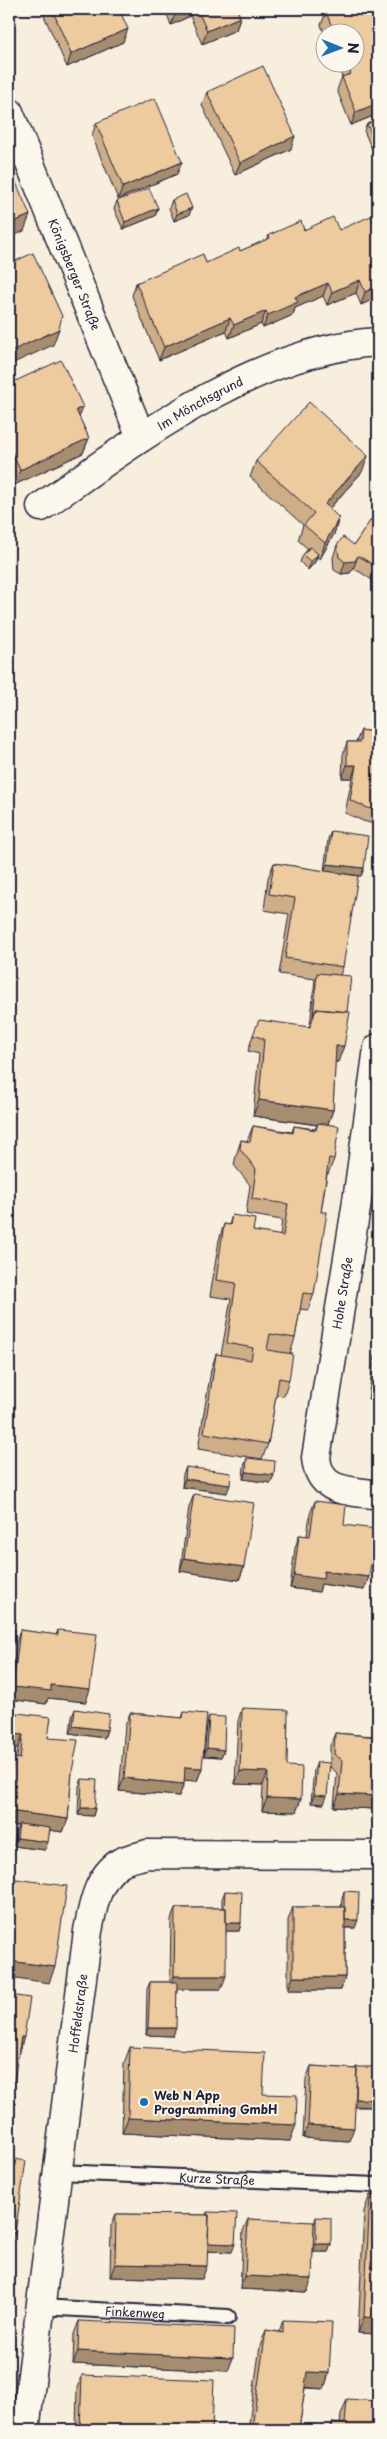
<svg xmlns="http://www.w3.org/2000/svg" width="387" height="2439" viewBox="0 0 387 2439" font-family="'Playpen Sans',sans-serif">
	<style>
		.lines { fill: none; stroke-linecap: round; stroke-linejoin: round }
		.service-casing { stroke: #22223b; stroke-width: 18 }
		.minor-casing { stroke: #22223b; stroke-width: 31 }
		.service { stroke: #fbf7ec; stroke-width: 14 }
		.minor { stroke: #fbf7ec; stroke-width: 28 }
		.wall { fill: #cdae89; stroke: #22223b }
		.shaded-wall { fill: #a78d6f; stroke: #22223b }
		.building { fill: #eeca9f; stroke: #22223b }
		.poi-dot { fill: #1f6fb2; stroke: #fbf7ec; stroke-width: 2 }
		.labels { text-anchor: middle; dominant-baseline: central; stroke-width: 4; stroke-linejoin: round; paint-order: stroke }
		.street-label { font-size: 12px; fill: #22223b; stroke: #fbf7ec }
		.poi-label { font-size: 12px; font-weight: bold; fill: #22223b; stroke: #fbf7ec; text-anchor: start }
	</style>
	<rect width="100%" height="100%" fill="#f8eedd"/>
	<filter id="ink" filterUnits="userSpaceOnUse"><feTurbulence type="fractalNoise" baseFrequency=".02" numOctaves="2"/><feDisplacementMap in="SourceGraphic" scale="10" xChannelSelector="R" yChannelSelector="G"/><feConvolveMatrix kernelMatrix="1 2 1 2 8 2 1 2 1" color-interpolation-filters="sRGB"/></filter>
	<g filter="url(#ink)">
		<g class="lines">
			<g class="service-casing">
				<g id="service">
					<path id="s1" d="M57 2172 377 2185"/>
					<path id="s2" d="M40 2307 228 2317"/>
				</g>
			</g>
			<g class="minor-casing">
				<g id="minor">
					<path id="s3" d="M9 112 141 437"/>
					<path id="s4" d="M41 507C138 439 256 349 378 342"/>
					<path d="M378 1048 356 1208 316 1458C320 1494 349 1490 378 1495"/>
					<path id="s5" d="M25 2430 88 1931C93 1906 97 1877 121 1862 128 1858 139 1857 147 1854L378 1855"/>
				</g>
			</g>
			<use href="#service" class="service"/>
			<use href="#minor" class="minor"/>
		</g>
		<path class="wall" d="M41 9H119L123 42 67 67Z
			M165 9H237L240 17 236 30 202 44 190 16 171 25Z
			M334 9H378V114L351 125 337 90 342 77 336 62H354V32H324V33L321 25 326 12Z
			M207 92 291 149 235 175 202 105Z
			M378 119V163L364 131 367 124Z
			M96 123 177 174 118 199 92 136Z
			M172 200 189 215 174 221 169 208Z
			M117 201 158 208 155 216 123 229 114 209Z
			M378 226V297L361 305 356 293 327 305 323 296 295 308 293 315 263 328 261 324 229 338 226 331 159 360 132 296 136 283 206 263 240 251 267 240 269 235 304 230H339L376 227Z
			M9 384 79 417 89 438 83 453 14 485 9 474Z
			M256 461 362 472 329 509 339 518 334 534 320 559 317 557 315 562 308 570 300 562 303 555 308 549 298 540 303 525 250 477Z
			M378 510V584L360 572 353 569 350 573 341 574 334 570 333 558 337 545H354Z
			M361 730 378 733V825L363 821 345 813 352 778H342L343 755 347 742H356Z
			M331 831 364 868 361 876 334 872 343 967 340 975 338 1062H335L333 1110 328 1124 334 1159 328 1174H327L321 1212 314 1294 308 1310 300 1309 295 1338 290 1354 289 1380 284 1396 276 1395 268 1444 262 1459 198 1449 211 1370 216 1354 221 1355 231 1299 210 1296 219 1240 224 1224 229 1225 232 1215 253 1231 280 1236 282 1220 246 1214 250 1185 234 1165 236 1156 241 1140 247 1141 253 1126 292 1132 294 1126 315 1129 317 1125 253 1116 259 1054 248 1051 253 1035 310 1026 315 979 279 974 289 914 264 910 268 878 274 863 324 871 328 839Z
			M378 1346V1400L368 1399 374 1356Z
			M247 1458 271 1483 243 1479 244 1466Z
			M186 1467 227 1493 182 1487 183 1474Z
			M194 1494 244 1567 239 1580 180 1571 189 1507Z
			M315 1501 344 1525 364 1590 321 1584 319 1592 290 1588 295 1548 299 1535 307 1536 310 1514Z
			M20 1630 56 1635 58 1630 86 1702 48 1698 46 1704 9 1699 16 1643Z
			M242 1708 301 1799 296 1812 262 1811 263 1785 235 1784 238 1721Z
			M75 1709 107 1730 104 1738 70 1733 72 1717Z
			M184 1712 202 1768 197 1781 184 1780V1784L179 1796 119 1791 125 1726 130 1713 182 1718Z
			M17 1713 48 1738 72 1771 68 1819 63 1832 50 1830 45 1850 14 1846 16 1831 18 1826 9 1825V1771L13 1758 17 1759 18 1748 10 1747 12 1726Z
			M377 1713 374 1809 334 1807 337 1773 330 1767V1746L335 1733 373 1736 374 1721Z
			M209 1716 224 1750 221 1757 204 1756 207 1724Z
			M317 1762 324 1804 311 1803 314 1770Z
			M82 1779 95 1808 93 1816 78 1815 79 1786Z
			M225 1891 241 1923 239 1931H226L221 1989H177L173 2036 146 2035 147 1989 150 1982H170L171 1920 175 1908H222V1899Z
			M344 1891 355 1928H345V1977L341 1990H288V1920L293 1907H341L342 1899Z
			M130 2047 263 2094 290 2141 122 2133 124 2063Z
			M311 2066 355 2069 356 2067 375 2107H355L349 2141 303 2138 306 2079Z
			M370 2195 378 2334 358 2333 364 2211Z
			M207 2212 232 2252 208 2251 202 2279 110 2277 111 2226 116 2214 206 2215Z
			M316 2217 331 2244 328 2252H313L307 2292 240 2289 243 2231 248 2219 314 2224Z
			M283 2320 329 2373 324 2389 305 2388 299 2430H248L260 2346 266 2330 279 2332Z
			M79 2321 228 2371 73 2364 74 2334Z
			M82 2375 212 2430H76L77 2388Z
			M347 2399 378 2430H330L332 2423 340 2424 341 2415Z"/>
		<path class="shaded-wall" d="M183 9H193L190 16 171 25 176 12Z
			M240 17 236 30 202 44 207 31Z
			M128 29 123 42 67 67 71 54Z
			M378 103V114L351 125 356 112Z
			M295 136 291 149 235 175 240 163Z
			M182 162 177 174 118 199 123 187Z
			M158 208 155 216 123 229 125 222Z
			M192 208 189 215 174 221 177 214Z
			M30 215 24 231 9 238V224Z
			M360 280 356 293 327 305 332 292Z
			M328 283 323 296 295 308 293 315 263 328 268 315 295 297Z
			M378 286V297L361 305 365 292Z
			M266 311 261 324 229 338 234 325Z
			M230 318 226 331 159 360 164 347Z
			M59 329 53 345 9 365V352Z
			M83 407 77 423 76 410Z
			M89 438 83 453 14 485 20 470Z
			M368 456 362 472 319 520 325 504Z
			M339 518 334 534 320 559 325 543Z
			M318 554 315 562 308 570 311 562Z
			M358 556 353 569 350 573 341 574 345 562Z
			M347 765H356L352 778H342Z
			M327 864 364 868 361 876 324 871Z
			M336 1046H344L338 1062 330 1061Z
			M259 1100 333 1110 327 1126 253 1116Z
			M246 1472 274 1475 271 1483 243 1479Z
			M185 1479 230 1485 227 1493 182 1487Z
			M184 1558 244 1567 239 1580 180 1571Z
			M324 1571 369 1577 364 1590 321 1584 319 1592 290 1588 294 1575Z
			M9 1661H11L9 1668Z
			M51 1685 90 1689 86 1702 48 1698 46 1704 9 1699 13 1687Z
			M73 1726 107 1730 104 1738 70 1733Z
			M14 1734 23 1735 18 1748 10 1747Z
			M207 1748 224 1750 221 1757 204 1756Z
			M185 1767 202 1768 197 1781 180 1780Z
			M240 1771 268 1772 263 1785 235 1784Z
			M124 1778 184 1784 179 1796 119 1791Z
			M339 1794 378 1796 374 1809 334 1807Z
			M314 1795 327 1796 324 1804 311 1803Z
			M267 1798 301 1799 296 1812 262 1811Z
			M81 1808H95L93 1816 78 1815Z
			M9 1811 68 1819 63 1832 19 1826V1824L18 1826 9 1825Z
			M17 1838 48 1842 45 1850 14 1846Z
			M343 1920H358L355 1928 341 1927Z
			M224 1923H241L239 1931H222Z
			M9 1961 55 1967 49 1983 9 1977Z
			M174 1976H226L221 1989H170Z
			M293 1977H345L341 1990H288Z
			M148 2028H176L173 2036 146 2035Z
			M21 2037H24L19 2053Z
			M354 2099 378 2100 375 2107 352 2106Z
			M128 2118 296 2125 290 2141 122 2133Z
			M308 2125 354 2128 349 2141 303 2138Z
			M9 2232 15 2233 9 2249Z
			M206 2243 235 2244 232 2252 203 2251Z
			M316 2244H331L328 2252H313Z
			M115 2264 207 2266 202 2279 110 2277Z
			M245 2276 312 2279 307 2292 240 2289Z
			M364 2317 378 2318V2334L358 2333Z
			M78 2351 233 2358 228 2371 73 2364Z
			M307 2372 329 2373 324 2389 301 2387Z"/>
		<path class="building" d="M52 9H119L128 29 71 54Z
			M175 9H183L176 12Z
			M197 9H237L240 17 207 31Z
			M334 9H378V103L356 112 342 77 351 74 346 62H354V32H334L326 12Z
			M263 66 295 136 240 163 207 92Z
			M155 98 182 162 123 187 96 123Z
			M378 119V149L367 124Z
			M9 166 30 215 9 224Z
			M149 188 158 208 125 222 117 201Z
			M186 194 192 208 177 214 172 200Z
			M371 216 376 227 378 226V286L365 292 360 280 332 292 328 283 295 297 298 302 268 315 266 311 234 325 230 318 164 347 136 283 203 254 206 263 239 248 240 251 270 238 269 235 301 221 304 230 333 217 339 230Z
			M33 253 62 316 59 329 9 352V264Z
			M61 360 83 407 76 410 89 438 20 470 9 445V384Z
			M309 402 368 456 325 504 339 518 325 543 304 525 314 513 256 461Z
			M378 509V568L364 559 358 556 355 561 345 562 339 557 337 545 343 537 354 545Z
			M310 547 318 554 311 562 303 555Z
			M361 730 378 733V811L368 808 350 800 356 765H347V742H360Z
			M331 831 368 836 364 868 327 864Z
			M274 863 358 876 343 967 285 958 295 898 269 894Z
			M317 973 351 976 347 1012 316 1009 313 1017Z
			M316 1009 350 1012 344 1046H336L333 1110 259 1100 264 1039 253 1035 259 1020 310 1027Z
			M318 1123 339 1126 334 1159 329 1158 321 1212H327L314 1294 303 1293 295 1338 270 1334 267 1350 293 1354 289 1380 279 1378 268 1444 204 1433 216 1354 251 1360 253 1348 227 1343 236 1283 216 1280 224 1224 230 1225 232 1215 255 1219 253 1231 283 1236 288 1204 252 1199 256 1169 240 1149 241 1140 250 1142 253 1126 293 1133 294 1126 316 1130Z
			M378 1353V1384L374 1383Z
			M247 1458 275 1461 274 1475 246 1472Z
			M186 1467 231 1473 230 1485 185 1479Z
			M194 1494 254 1503 244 1567 184 1558Z
			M315 1501 346 1505 344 1525 375 1529 369 1577 324 1571 323 1579 294 1575 299 1535 310 1536Z
			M9 1629H15L11 1661H9Z
			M20 1630 58 1635V1630L97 1634 90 1689 51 1685V1691L13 1687Z
			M242 1708 288 1710 287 1766 302 1767 301 1799 267 1798 268 1772 240 1771Z
			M75 1709 109 1714 107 1730 73 1726Z
			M184 1712 207 1714 202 1768 185 1767 184 1784 124 1778 130 1713 183 1718Z
			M17 1713 51 1717 48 1738 78 1740 72 1771 68 1819 9 1811V1797L13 1758 20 1759 23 1735 14 1734Z
			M377 1713 378 1714V1735H376Z
			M209 1716 225 1717 224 1750 207 1748Z
			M335 1733 378 1737V1796L339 1794 342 1760 334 1754Z
			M317 1762 330 1763 327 1796 314 1795Z
			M82 1779 97 1780 95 1808H81Z
			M19 1824 50 1828 48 1842 17 1838Z
			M9 1878 67 1886 55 1967 9 1961Z
			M225 1891 242 1892 241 1923H226V1908H224Z
			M344 1891 359 1892 358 1920H345V1907H344Z
			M293 1907H345V1977H293Z
			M175 1908H226V1976H174Z
			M150 1982H177L176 2028H148Z
			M9 1995 30 1998 24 2037H21L10 2105H9Z
			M130 2047 265 2053 263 2094 297 2095 296 2125 128 2118Z
			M311 2066 357 2069 354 2128 308 2125Z
			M356 2067H378V2100L356 2099 357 2069H356Z
			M9 2158 26 2161 15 2233 9 2232Z
			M370 2195 378 2196V2318L364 2317Z
			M207 2212 237 2213 235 2244 208 2243 209 2215H207Z
			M116 2214 209 2215 207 2266 115 2264Z
			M316 2217 331 2218V2244H316Z
			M248 2219 314 2222 312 2279 245 2276Z
			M283 2320 332 2322 329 2373 307 2372 299 2430H263L252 2428 266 2330 283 2333Z
			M79 2321 234 2328 233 2358 78 2351Z
			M82 2375 214 2380 212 2430H80Z
			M347 2399 378 2401V2430H332V2423L345 2424Z"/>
	</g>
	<circle class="poi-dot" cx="144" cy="2102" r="5"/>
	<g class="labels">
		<g class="street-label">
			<text stroke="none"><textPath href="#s3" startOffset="175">Königsberger Straße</textPath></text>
			<text stroke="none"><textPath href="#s4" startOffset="190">Im Mönchsgrund</textPath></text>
			<text transform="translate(342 1293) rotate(-81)">Hohe Straße</text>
			<text stroke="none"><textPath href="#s5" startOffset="420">Hoffeldstraße</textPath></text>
			<text stroke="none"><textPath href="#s1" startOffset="160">Kurze Straße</textPath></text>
			<text stroke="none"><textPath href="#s2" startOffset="95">Finkenweg</textPath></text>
		</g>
		<g class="poi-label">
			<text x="154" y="2095">Web N App<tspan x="154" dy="14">Programming GmbH</tspan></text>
		</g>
	</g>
	<rect width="387" height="2439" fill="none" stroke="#fbf7ec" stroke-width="30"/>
	<rect x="15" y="15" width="357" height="2409" fill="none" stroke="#22223b" stroke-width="2" filter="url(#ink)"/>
	<g transform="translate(340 48) rotate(91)"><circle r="24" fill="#fbf7ec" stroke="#a4a2a5"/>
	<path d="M0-4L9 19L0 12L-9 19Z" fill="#1f6fb2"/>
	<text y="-8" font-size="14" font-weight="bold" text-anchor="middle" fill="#22223b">N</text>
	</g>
</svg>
